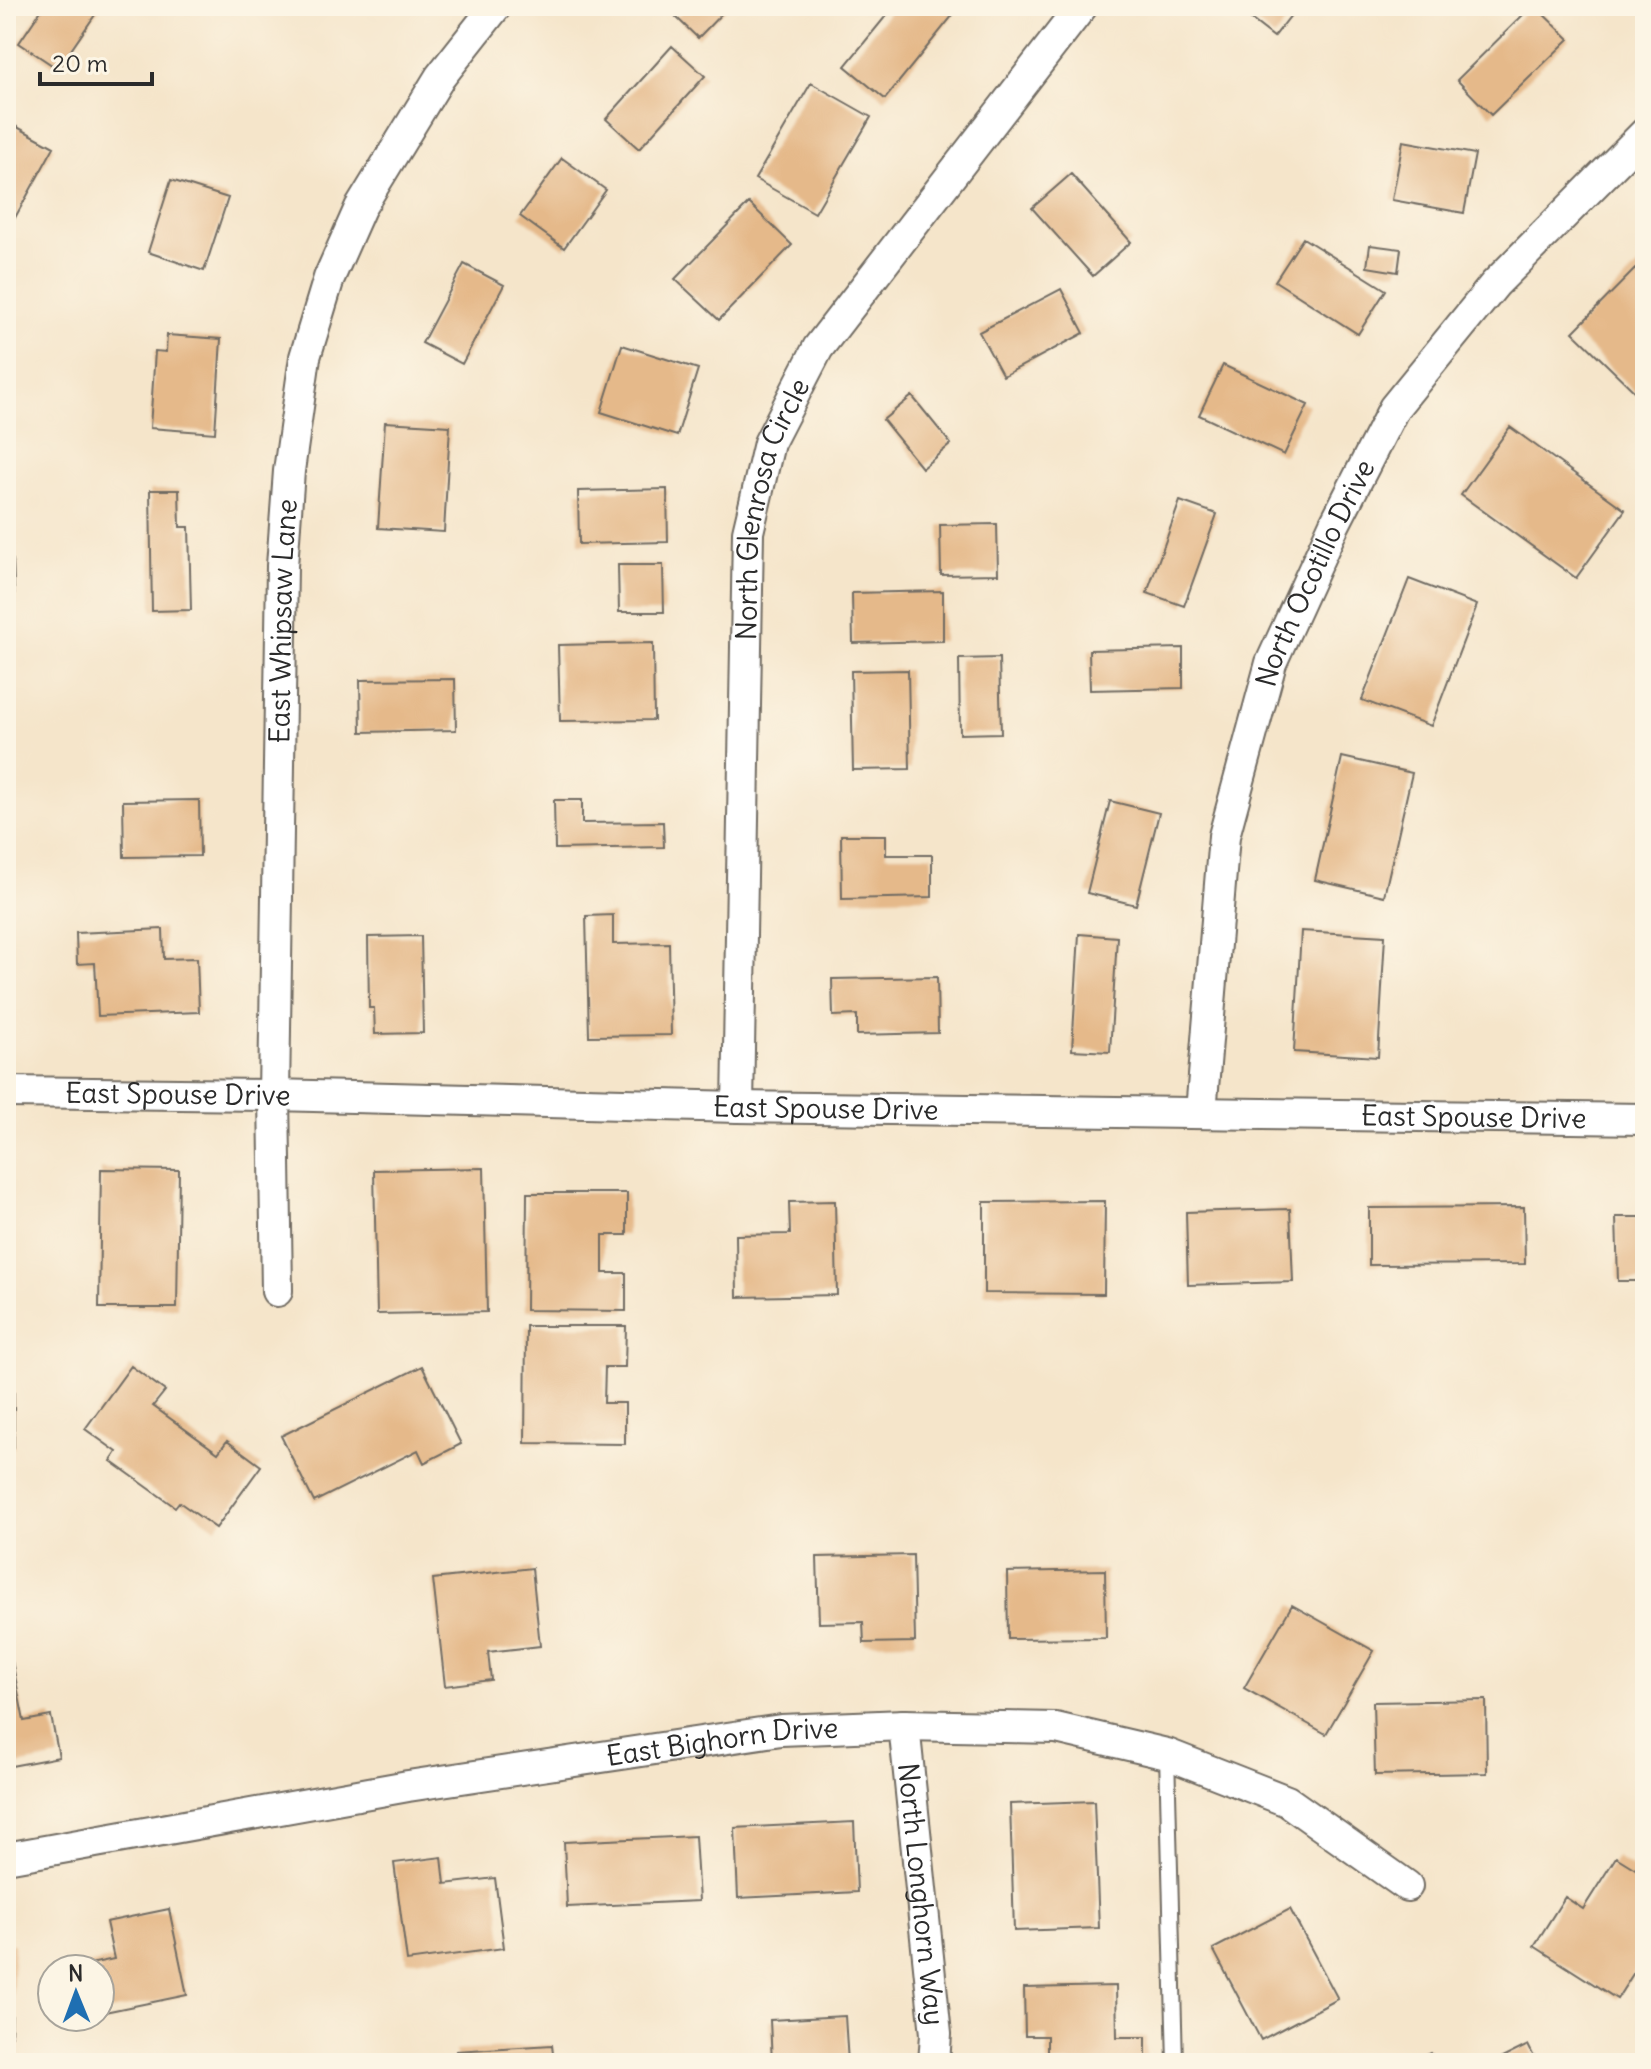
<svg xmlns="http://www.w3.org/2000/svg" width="1651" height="2069" viewBox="0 0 1651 2069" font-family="Delius,sans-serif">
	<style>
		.building { fill: #e5b98a }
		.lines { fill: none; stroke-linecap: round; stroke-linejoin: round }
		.service-casing { stroke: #726c63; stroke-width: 18 }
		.minor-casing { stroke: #726c63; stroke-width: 34 }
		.service { stroke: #fff; stroke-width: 14 }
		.minor { stroke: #fff; stroke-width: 30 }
		.labels { text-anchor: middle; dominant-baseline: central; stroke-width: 6; stroke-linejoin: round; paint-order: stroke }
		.street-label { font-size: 28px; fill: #2b2b2b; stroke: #fcf5e5 }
	</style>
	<rect width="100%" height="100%" fill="#fcf5e5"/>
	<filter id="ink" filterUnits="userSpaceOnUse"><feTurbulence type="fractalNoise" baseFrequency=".0125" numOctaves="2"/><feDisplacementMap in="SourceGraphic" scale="16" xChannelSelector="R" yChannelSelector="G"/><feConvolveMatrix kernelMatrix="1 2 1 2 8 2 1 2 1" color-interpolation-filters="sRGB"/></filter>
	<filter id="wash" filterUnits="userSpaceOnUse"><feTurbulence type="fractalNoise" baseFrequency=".006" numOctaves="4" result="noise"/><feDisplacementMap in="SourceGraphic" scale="32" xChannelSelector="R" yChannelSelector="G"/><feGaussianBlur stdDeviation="1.8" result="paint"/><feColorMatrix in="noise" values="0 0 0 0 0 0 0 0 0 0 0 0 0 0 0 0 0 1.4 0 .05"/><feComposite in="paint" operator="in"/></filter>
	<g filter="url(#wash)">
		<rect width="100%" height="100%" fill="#f5e5ca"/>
		<g id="blocks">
			<path class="building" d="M44 6H101L58 69 19 43Z
				M687 6H729L698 38 676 17Z
				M894 6H942L953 15 885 99 845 66Z
				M1234 6H1298L1274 37Z
				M1532 6H1535L1569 39 1491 115 1457 80Z
				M672 46 705 76 639 149 606 119Z
				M811 83 871 117 815 213 755 179Z
				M6 121 54 147 6 234Z
				M1403 141 1475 154 1464 213 1392 200Z
				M562 158 606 190 564 248 520 216Z
				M1071 174 1131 242 1093 276 1032 208Z
				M171 180 228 198 204 271 148 252Z
				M749 203 792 245 719 320 675 279Z
				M1303 238 1386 290 1358 334 1275 281Z
				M1370 245 1401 249 1398 272 1367 267Z
				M1645 259V387L1638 395 1573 332Z
				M464 264 504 285 462 364 422 343Z
				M1061 289 1084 333 1003 376 979 332Z
				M167 335 221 339 215 433 150 428 155 351 166 352Z
				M622 345 698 369 677 436 601 412Z
				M1223 365 1308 405 1284 455 1199 415Z
				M912 396 951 444 922 468 883 420Z
				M385 422 450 426 444 532 378 528Z
				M1510 427 1625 510 1576 578 1461 495Z
				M667 489 668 542 579 544 578 491Z
				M150 490H179L180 527H189L191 610 152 611Z
				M1180 501 1217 514 1184 606 1147 593Z
				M997 524 998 574 941 575 940 525Z
				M13 560 15 612 6 613V561Z
				M618 565H663L664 612H619Z
				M1409 579 1477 605 1431 726 1362 700Z
				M943 591V641L853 643 852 593Z
				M653 643 654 720 560 721 558 645Z
				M1183 648V688L1090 690 1089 650Z
				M999 658 1001 733 960 734 959 659Z
				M908 670 910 769 853 770 851 671Z
				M455 679 456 730 361 732 360 680Z
				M1342 757 1412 773 1384 896 1315 880Z
				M199 800 200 856 124 857 123 801Z
				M554 800H582V823L663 822 664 847 555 849Z
				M1110 801 1159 813 1136 905 1087 893Z
				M841 835H886V855H932V897L842 899Z
				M613 915V944L669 943 671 1035 589 1036 586 916Z
				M163 929 164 959 197 958 199 1012 98 1016 95 963 77 964 76 933Z
				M1301 931 1385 936 1378 1057 1294 1052Z
				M1079 934 1117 937 1110 1052 1072 1050Z
				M421 936 423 1033 375 1034 374 1008H369L368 937Z
				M937 977 938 1033 857 1035V1015L833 1016 832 979Z
				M484 1168 487 1312 377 1314 374 1170Z
				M101 1169 179 1170 177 1308H99Z
				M527 1193H627V1235H603V1273H626V1311L526 1310Z
				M835 1201 837 1295 737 1297 736 1235 790 1234 789 1202Z
				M1105 1201 1104 1294 984 1293V1202Z
				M1524 1207 1525 1264 1369 1265V1208Z
				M1290 1209 1293 1282 1188 1285 1186 1212Z
				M1616 1217H1645V1281H1618Z
				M526 1326H626L625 1367H605L604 1403H625V1444L525 1443Z
				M6 1332H14V1448H6Z
				M131 1366 165 1391 153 1406 218 1453 227 1441 261 1466 216 1528 179 1502 175 1507 111 1461 117 1452 85 1429Z
				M422 1366 461 1444 424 1463 418 1450 314 1502 281 1436Z
				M913 1555 915 1642 864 1643 863 1622 819 1623 817 1557Z
				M532 1568 540 1646 488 1652 491 1680 445 1686 433 1579Z
				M1105 1570 1106 1638 1008 1639 1007 1572Z
				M1292 1605 1374 1651 1326 1734 1244 1688Z
				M12 1661 24 1721 51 1716 59 1757 6 1767V1662Z
				M1486 1700 1487 1773 1375 1775 1373 1702Z
				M1094 1801 1099 1928 1014 1931 1010 1804Z
				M854 1822 857 1892 738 1898 735 1828Z
				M695 1836 699 1901 567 1907 564 1842Z
				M442 1857 445 1884 495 1878 504 1948 407 1961 394 1863Z
				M1616 1857 1645 1875V1955L1617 1999 1534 1946 1565 1897 1583 1909Z
				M169 1909 187 1995 100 2013V1969L71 1968 114 1959 106 1922Z
				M1290 1909 1338 1999 1261 2040 1213 1949Z
				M6 1944H14L11 2037 6 2036Z
				M1116 1986 1117 2037H1146V2063H1047V2036H1025L1024 1988Z
				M845 2016 848 2063H772L770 2020Z
				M552 2045 554 2063H457L456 2051Z
				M1528 2045 1537 2063H1492Z
				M1431 2053 1436 2063H1409Z"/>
		</g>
	</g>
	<g filter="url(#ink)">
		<use href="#blocks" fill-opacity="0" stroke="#726c63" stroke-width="2"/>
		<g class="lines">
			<g class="service-casing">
				<path id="service" d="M1167 1754 1175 2063"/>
			</g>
			<g class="minor-casing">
				<g id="minor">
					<path id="s1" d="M6 1092 274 1095 738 1107 1645 1119"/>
					<path id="s2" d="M738 1107 748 532 769 443 818 348 1082 6"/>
					<path id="s3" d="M1201 1112 1224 836 1271 663 1334 525 1394 408 1495 284 1645 133"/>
					<path id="s4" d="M277 1291 274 1095 282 566 289 471 305 357 329 278 360 208 440 77 496 6"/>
					<path id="s5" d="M904 1725 936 2034 934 2063"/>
					<path id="s6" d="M6 1858 408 1786 781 1730 904 1725 1056 1728 1167 1754 1287 1801 1407 1886"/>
				</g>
			</g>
			<use href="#service" class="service"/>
			<use href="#minor" class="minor"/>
		</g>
	</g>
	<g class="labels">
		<g class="street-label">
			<text stroke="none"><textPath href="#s2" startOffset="602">North Glenrosa Circle</textPath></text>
			<text stroke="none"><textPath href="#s3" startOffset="556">North Ocotillo Drive</textPath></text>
			<text stroke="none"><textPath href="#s4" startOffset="670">East Whipsaw Lane</textPath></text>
			<text stroke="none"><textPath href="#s1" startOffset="172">East Spouse Drive</textPath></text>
			<text stroke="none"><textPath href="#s1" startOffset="820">East Spouse Drive</textPath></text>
			<text stroke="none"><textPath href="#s1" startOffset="1468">East Spouse Drive</textPath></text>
			<text stroke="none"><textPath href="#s6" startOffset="726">East Bighorn Drive</textPath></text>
			<text stroke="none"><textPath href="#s5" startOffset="170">North Longhorn Way</textPath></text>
		</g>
	</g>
	<rect width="1651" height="2069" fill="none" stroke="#fcf5e5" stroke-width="32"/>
	<g transform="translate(76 1993) rotate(359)"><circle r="38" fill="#fcf5e5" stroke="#a8a49b" stroke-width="2"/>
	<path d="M0-6L14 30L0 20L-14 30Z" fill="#1f6fb2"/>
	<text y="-12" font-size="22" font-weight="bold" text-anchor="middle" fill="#2b2b2b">N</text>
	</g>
	<path d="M40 72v12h112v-12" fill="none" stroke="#2b2b2b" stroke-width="4"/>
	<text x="52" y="72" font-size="24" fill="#2b2b2b" stroke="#fcf5e5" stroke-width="6" paint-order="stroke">20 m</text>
</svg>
